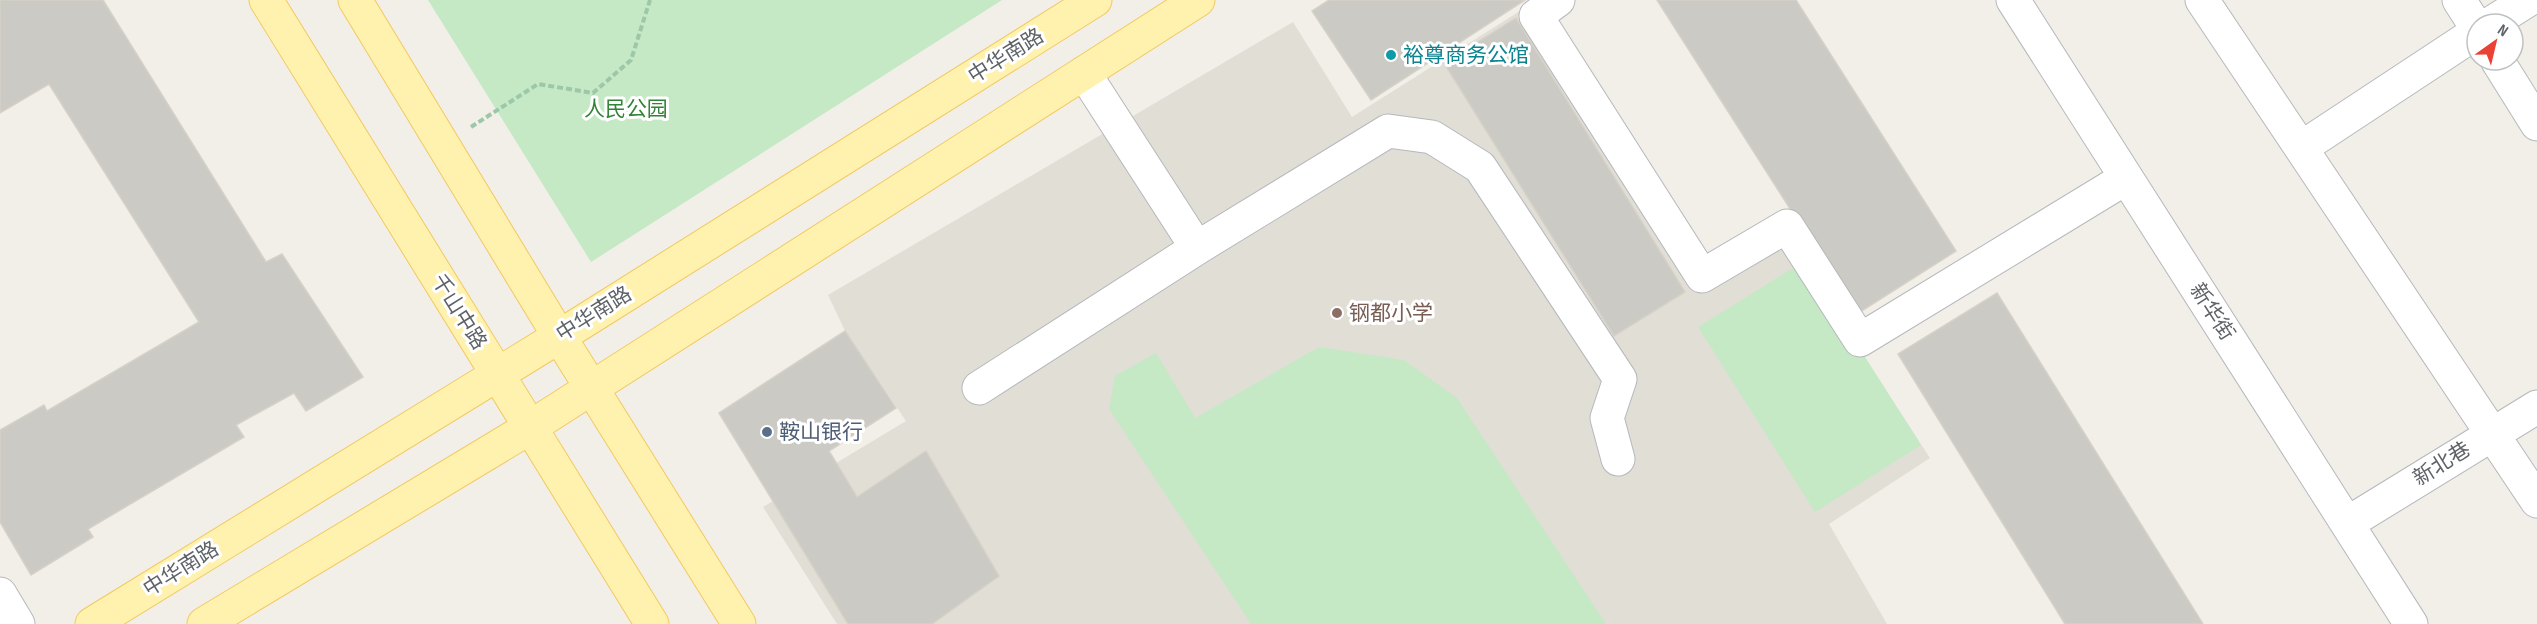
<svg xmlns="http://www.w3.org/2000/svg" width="2537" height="624" viewBox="0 0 2537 624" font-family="'Sofia Sans Condensed','Noto Sans SC',sans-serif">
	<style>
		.education { fill: #e1ded6 }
		.green { fill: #c5e8c5 }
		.building { fill: #cccac5; stroke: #d6d1c6; stroke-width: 1.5 }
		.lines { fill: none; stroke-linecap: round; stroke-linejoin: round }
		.minor-casing { stroke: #b5b8bc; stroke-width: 35 }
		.major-casing { stroke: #f2c960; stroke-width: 35 }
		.path { stroke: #9cc7a9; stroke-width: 4; stroke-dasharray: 6 3; stroke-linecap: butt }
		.minor { stroke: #fff; stroke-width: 33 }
		.major { stroke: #fff2af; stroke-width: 33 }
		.culture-dot { fill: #0f9aa8; stroke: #fff; stroke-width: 2 }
		.education-dot { fill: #8d6e63; stroke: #fff; stroke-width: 2 }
		.service-dot { fill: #5c6f8a; stroke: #fff; stroke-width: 2 }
		.labels { text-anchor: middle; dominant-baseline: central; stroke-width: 6; stroke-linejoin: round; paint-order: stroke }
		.culture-label { font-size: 21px; fill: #0d838f; stroke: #fff; text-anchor: start }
		.street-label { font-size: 21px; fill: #5f6368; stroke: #fff }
		.park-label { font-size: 21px; fill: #348238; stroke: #fff }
		.education-label { font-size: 21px; fill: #785e54; stroke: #fff; text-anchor: start }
		.service-label { font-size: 21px; fill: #4e5e75; stroke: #fff; text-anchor: start }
	</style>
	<rect width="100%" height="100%" fill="#f1efe8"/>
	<path class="education" d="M1523 9 1699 289 1787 238 1930 458 1829 524 1887 624H837L763 507 906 421 845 331 828 295 1293 22 1352 117Z"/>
	<path class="green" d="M428 0H1002L591 262Z
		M1804 261 1921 445 1815 512 1698 327Z
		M1319 347 1404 360 1457 398 1606 624H1251L1109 409 1115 376 1156 353 1195 418Z"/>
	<path class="building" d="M0 0H103L266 262 282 254 363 377 306 411 294 393 236 425 244 437 88 529 93 537 31 575 0 522V430L44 405 47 411 199 322 49 84 0 113Z
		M1329 0H1525L1371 100 1312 11Z
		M1657 0H1796L1956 251 1857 314Z
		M1516 18 1685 292 1614 336 1444 63Z
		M1997 293 2203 624H2065L1898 354Z
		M845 331 896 408 829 451 857 497 926 451 999 576 932 624H848L719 413Z"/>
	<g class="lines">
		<g class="minor-casing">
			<path id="minor" d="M1558 0 1536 16 1702 276 1787 226 1860 340 2126 178
				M2013 0 2411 624
				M2202 0 2537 501
				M2459 0 2477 28
				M2490 24 2528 0
				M2497 60 2537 124
				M1084 73 1197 248
				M2301 148 2477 32
				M979 388 1197 248 1388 131 1432 137 1480 167 1620 379 1607 418 1618 459
				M2348 523 2537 407
				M0 594 18 624"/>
		</g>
		<g class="major-casing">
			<path id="major" d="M266 0 652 624
				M355 0 559 336 739 624
				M92 624 581 323 1095 0
				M204 624 529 428 1198 0"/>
		</g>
		<path class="path" d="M471 127 538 84 593 93 631 60 650 0"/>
		<use href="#minor" class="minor"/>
		<use href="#major" class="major"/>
	</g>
	<circle class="culture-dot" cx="1391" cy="55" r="6"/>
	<circle class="education-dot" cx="1337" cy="313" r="6"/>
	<circle class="service-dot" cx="767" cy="432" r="6"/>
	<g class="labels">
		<g class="culture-label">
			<text x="1403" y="55">裕尊商务公馆</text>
		</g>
		<g class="street-label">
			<text transform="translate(1006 56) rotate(-32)">中华南路</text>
			<text transform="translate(459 312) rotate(58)">千山中路</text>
			<text transform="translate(2212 312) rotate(57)">新华街</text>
			<text transform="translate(594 314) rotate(-32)">中华南路</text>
			<text transform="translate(2442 464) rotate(-32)">新北巷</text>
			<text transform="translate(181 569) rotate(-32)">中华南路</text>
		</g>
		<g class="park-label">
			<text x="626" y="109">人民公园</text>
		</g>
		<g class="education-label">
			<text x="1349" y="313">钢都小学</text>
		</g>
		<g class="service-label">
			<text x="779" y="432">鞍山银行</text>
		</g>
	</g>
	<g transform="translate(2495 42) rotate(34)"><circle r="28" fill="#ffffff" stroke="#bfc1c3" stroke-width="1.5"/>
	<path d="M0-4.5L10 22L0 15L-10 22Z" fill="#ea4335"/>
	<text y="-9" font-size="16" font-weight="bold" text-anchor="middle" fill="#5f6368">N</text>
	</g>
</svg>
